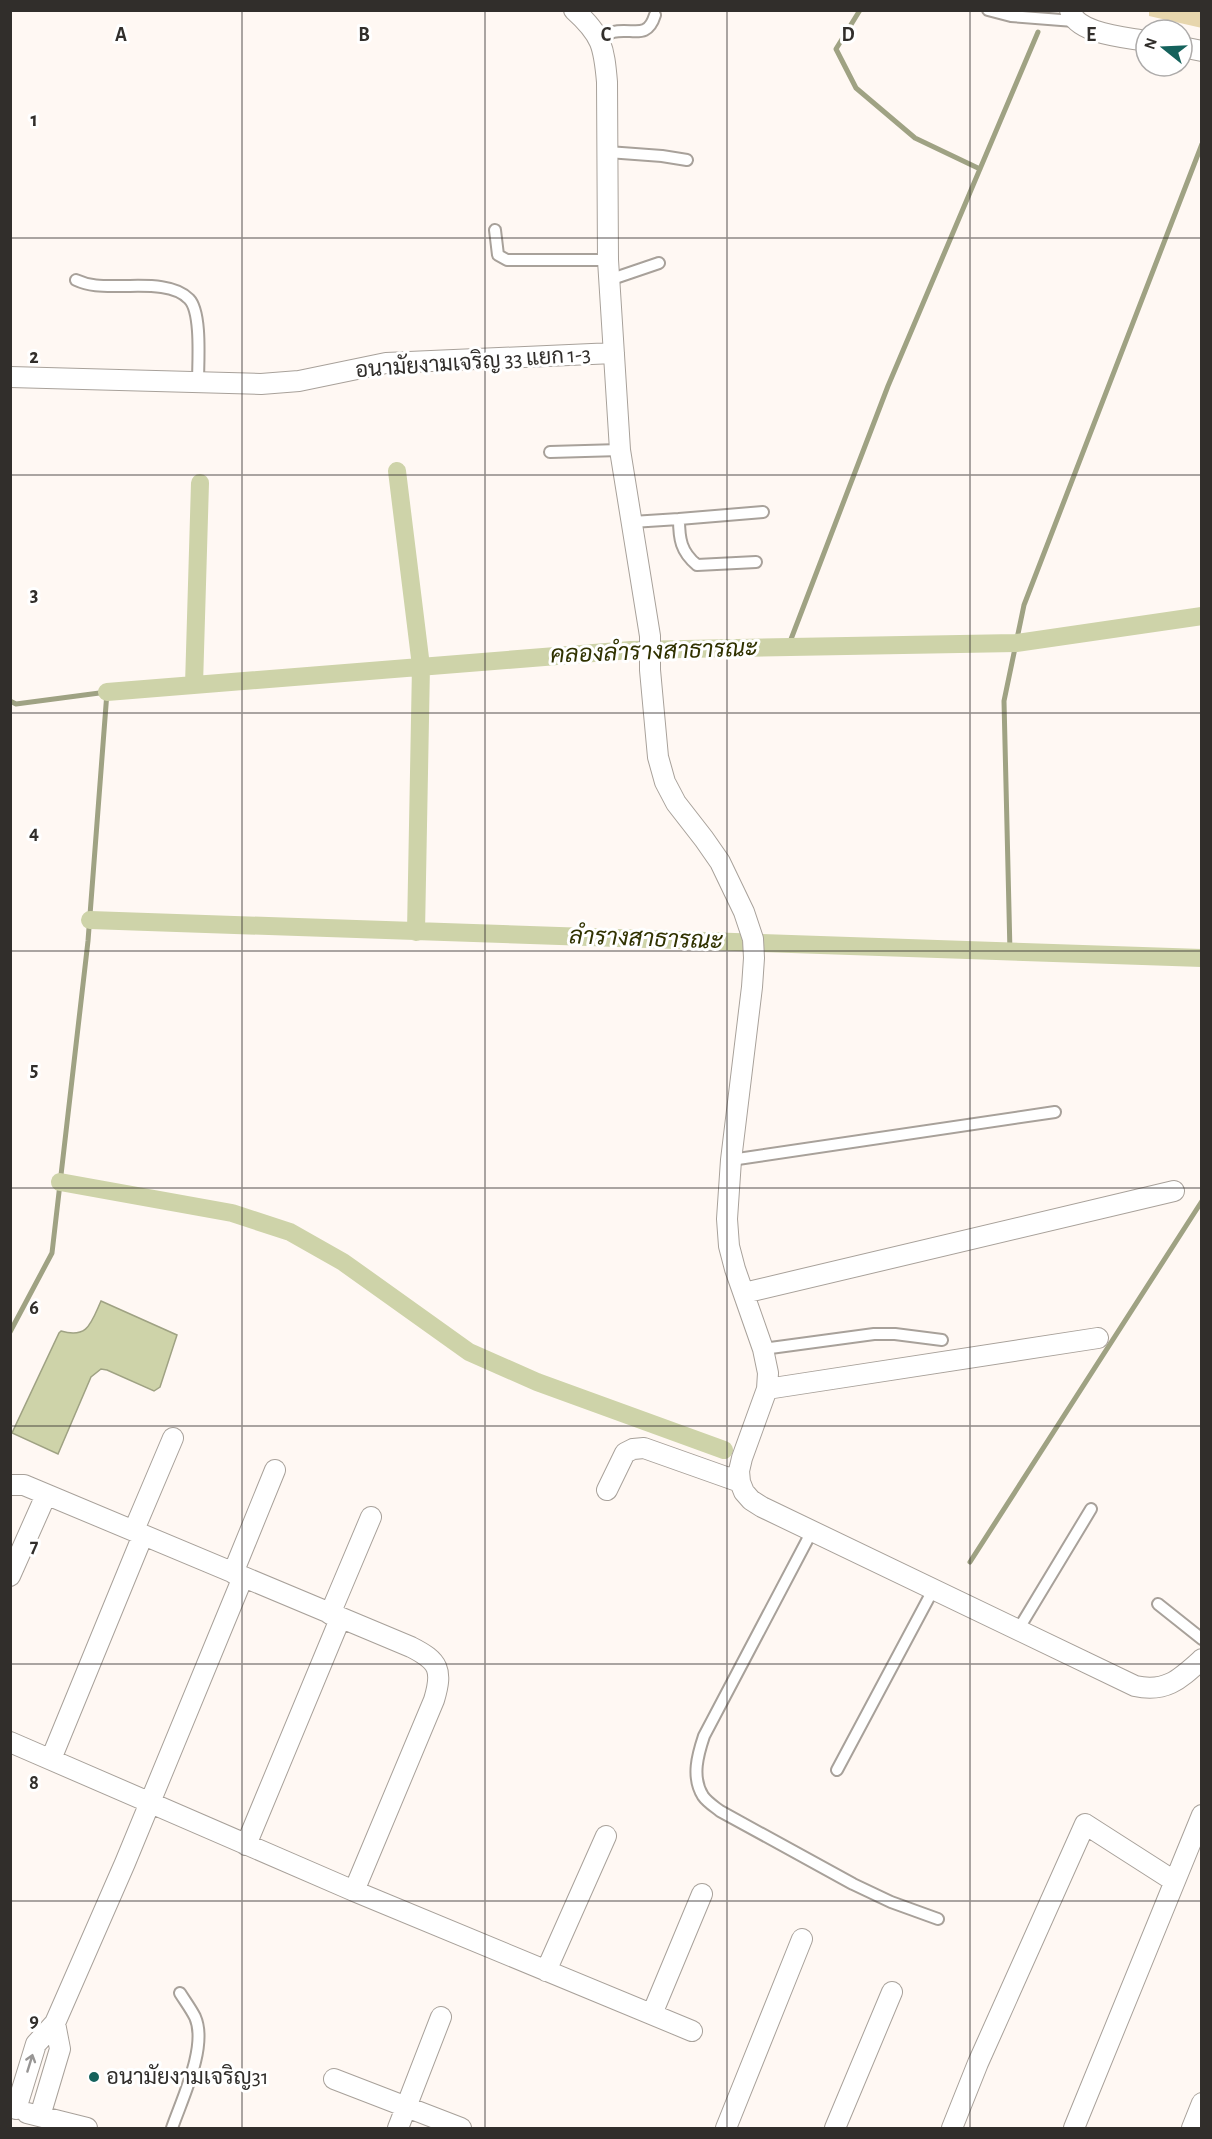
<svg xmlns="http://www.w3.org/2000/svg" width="1212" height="2139" viewBox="0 0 1212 2139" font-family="'Alegreya Sans',Sarabun,sans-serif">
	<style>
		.water { fill: #ced3a9; stroke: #9fa283; stroke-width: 1.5 }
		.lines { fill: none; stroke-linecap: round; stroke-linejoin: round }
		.stream { stroke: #9fa283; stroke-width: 5 }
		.canal { stroke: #ced3a9; stroke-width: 18 }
		.building { fill: #e7d6ad }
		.lane-casing { stroke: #a8a19a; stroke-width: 14 }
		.street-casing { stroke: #a8a19a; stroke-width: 22 }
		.lane { stroke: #fff; stroke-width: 10 }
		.street { stroke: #fff; stroke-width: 20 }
		.oneway { stroke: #989695 }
		.grid { fill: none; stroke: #312e2b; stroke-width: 1.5; stroke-opacity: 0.55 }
		.poi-dot { fill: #15625c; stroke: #fff; stroke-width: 2 }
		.labels { text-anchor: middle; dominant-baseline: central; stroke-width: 6; stroke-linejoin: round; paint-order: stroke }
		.street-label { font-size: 22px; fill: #312e2b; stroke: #fff }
		.poi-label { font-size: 22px; fill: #312e2b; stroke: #fff; text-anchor: start }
		.water-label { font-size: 24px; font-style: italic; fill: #303200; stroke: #fff }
		.grid-label { font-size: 20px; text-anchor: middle; font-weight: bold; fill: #312e2b; stroke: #fff; stroke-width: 6; stroke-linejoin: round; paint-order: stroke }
	</style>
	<rect width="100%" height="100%" fill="#fff8f3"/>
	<path class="water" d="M101 1301 177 1335 160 1387 154 1391 107 1370 101 1369 91 1377 58 1454 12 1433 59 1333 61 1331C88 1339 91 1323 101 1301Z"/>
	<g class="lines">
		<path class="stream" d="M860 10 836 49 856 88 915 138 980 169
			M788 647 888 386 1038 32
			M10 701 16 704 107 692 88 941 52 1253 10 1332
			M1010 952 1004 701 1024 605 1202 144
			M970 1562 1202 1201"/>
		<path class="canal" d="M397 471 421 666 416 932
			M194 685 200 483
			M107 692 631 650 1016 643 1202 616
			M90 920 1202 958
			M60 1182 232 1213 290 1232 343 1262 469 1352 537 1382 724 1450"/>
	</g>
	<path class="building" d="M1149 10H1202V28L1149 16Z"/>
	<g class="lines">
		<g class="lane-casing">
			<path id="lane" d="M988 10 1011 16 1074 21
				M599 39C603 37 608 34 613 32 632 27 647 41 655 15
				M608 152 662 156 687 160
				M495 230 498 255 507 260H608
				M76 280C91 287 105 286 122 286 141 286 174 283 189 299 202 312 198 363 198 382
				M609 280 659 263
				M550 452 620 450
				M679 519 763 512
				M632 522 679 519C679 539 681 552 697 565L756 562
				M731 1160 1055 1112
				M763 1349 874 1334H895L942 1340
				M812 1531 704 1736C698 1754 691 1777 703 1796 707 1802 715 1807 720 1811L853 1884 891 1902 938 1919
				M1158 1604 1202 1639
				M1018 1630 1091 1509
				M837 1770 933 1590
				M172 2128C182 2099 208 2046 195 2017 191 2009 185 2001 180 1993"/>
		</g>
		<g class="street-casing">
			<path id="street" d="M574 10C602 35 604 47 607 82L608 260 620 450 650 636V670L658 757 665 782 676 803 704 839 720 862 744 912 753 939 754 958 752 987 731 1160 727 1219 729 1246 735 1269 763 1349 768 1373 767 1389 742 1458 739 1471 740 1482 744 1492 751 1500 762 1507 1135 1686C1166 1693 1180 1679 1202 1659
				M1070 10C1076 34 1125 37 1146 41
				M1182 47 1202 51
				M10 377 261 384 299 381 386 363 614 353
				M744 1293 1174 1191
				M767 1389 1098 1338
				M10 1485H24L411 1647C439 1661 443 1670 434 1700L354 1891 10 1742
				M607 1490 625 1453 633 1449 644 1448 740 1482
				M134 1530 173 1438
				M233 1573 275 1470
				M10 1576 46 1495
				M330 1614 371 1517
				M51 1759 143 1535
				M246 1845 340 1619
				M354 1891 692 2031
				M546 1971 606 1836
				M652 2014 702 1894
				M334 2079 461 2128
				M16 2109 36 2044 55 2023 125 1863 243 1577
				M27 2113 87 2128
				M40 2116 60 2049 55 2023
				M398 2128 441 2017
				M726 2128 802 1939
				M835 2128 892 1992
				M952 2128 978 2063 1085 1824 1174 1881
				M1074 2128 1202 1815
				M1192 2128 1202 2103"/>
		</g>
		<use href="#lane" class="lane"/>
		<use href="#street" class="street"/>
	</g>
	<defs><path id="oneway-shaft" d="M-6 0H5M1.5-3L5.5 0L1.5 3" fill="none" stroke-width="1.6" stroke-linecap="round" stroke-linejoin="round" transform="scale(1.5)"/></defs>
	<use class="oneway" href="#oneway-shaft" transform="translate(30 2063) rotate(-73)"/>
	<path class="grid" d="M242 10V2128M485 10V2128M727 10V2128M970 10V2128M10 238H1202M10 475H1202M10 713H1202M10 951H1202M10 1188H1202M10 1426H1202M10 1664H1202M10 1901H1202"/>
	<circle class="poi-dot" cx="94" cy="2077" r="6"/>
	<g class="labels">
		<g class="street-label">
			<text transform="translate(473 362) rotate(-4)">อนามัยงามเจริญ 33 แยก 1-3</text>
		</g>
		<g class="poi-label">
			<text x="106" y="2077">อนามัยงามเจริญ31</text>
		</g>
		<g class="water-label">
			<text transform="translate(654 652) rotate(-2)">คลองลำรางสาธารณะ</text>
			<text transform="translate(646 939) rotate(2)">ลำรางสาธารณะ</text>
		</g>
	</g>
	<g class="grid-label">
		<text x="121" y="41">A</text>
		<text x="364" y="41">B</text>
		<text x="606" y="41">C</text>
		<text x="848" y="41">D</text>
		<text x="1091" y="41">E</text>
		<text x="34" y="126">1</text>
		<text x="34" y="363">2</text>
		<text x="34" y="601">3</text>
		<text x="34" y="839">4</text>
		<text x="34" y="1076">5</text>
		<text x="34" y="1314">6</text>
		<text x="34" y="1552">7</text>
		<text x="34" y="1789">8</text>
		<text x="34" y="2027">9</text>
	</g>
	<rect width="1212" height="2139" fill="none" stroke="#312e2b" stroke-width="24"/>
	<g transform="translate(1164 48) rotate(288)"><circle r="28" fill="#ffffff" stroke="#adabaa" stroke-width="1.5"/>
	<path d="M0-4.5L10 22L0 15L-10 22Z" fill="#15625c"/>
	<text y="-9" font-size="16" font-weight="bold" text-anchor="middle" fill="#312e2b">N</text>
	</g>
</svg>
